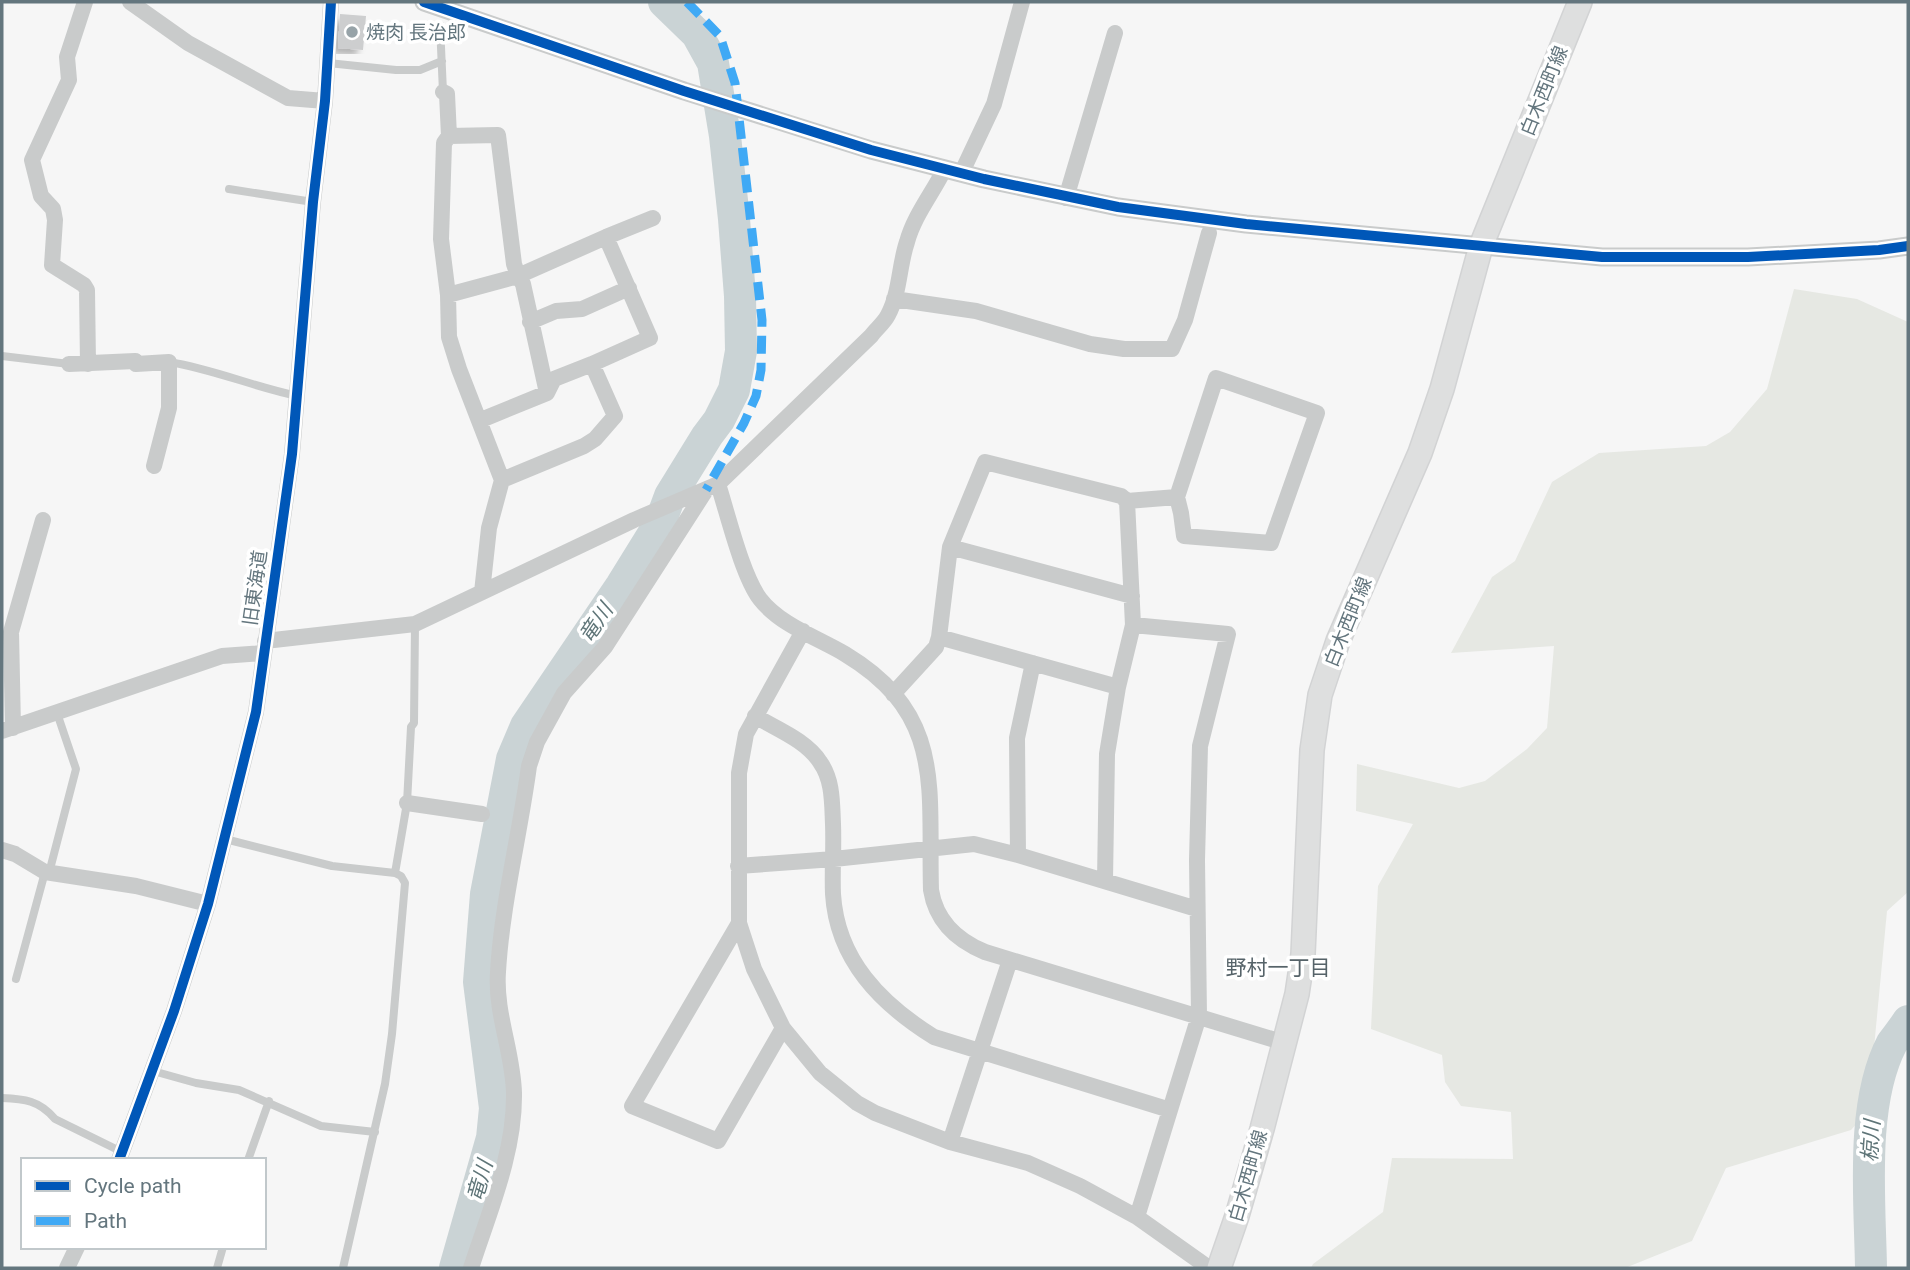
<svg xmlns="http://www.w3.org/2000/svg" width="1910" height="1270" viewBox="0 0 1910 1270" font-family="Roboto,'Noto Sans JP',sans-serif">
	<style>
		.green { fill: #e6e8e3 }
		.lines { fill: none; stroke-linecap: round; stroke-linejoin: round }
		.river { stroke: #cad3d5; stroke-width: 32 }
		.building { fill: #cdcecf; filter: url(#shadow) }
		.secondary-casing { stroke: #d2d3d4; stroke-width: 26 }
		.service { stroke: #c9cbcb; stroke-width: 8 }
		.minor { stroke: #c9cbcb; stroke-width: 16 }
		.tertiary { stroke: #c9cbcb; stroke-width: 19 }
		.secondary { stroke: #dedfdf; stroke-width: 23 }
		.quiet { stroke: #3fa9f5; stroke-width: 9; stroke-dasharray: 18 9; stroke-linecap: butt }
		.cycleway-casing { stroke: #fff; stroke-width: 15 }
		.cycleway { stroke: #0057b8; stroke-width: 10 }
		.poi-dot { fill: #97a3a8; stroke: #fff; stroke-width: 2.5 }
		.labels { text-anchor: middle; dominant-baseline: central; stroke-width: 7; stroke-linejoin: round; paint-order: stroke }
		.poi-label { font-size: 19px; fill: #64767e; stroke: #fff; text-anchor: start }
		.street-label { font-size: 19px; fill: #64767e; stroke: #fff }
		.water-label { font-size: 21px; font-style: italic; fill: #5f7578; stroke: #fff }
		.neighbourhood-label { font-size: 21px; fill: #566369; stroke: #fff }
	</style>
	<defs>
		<filter id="shadow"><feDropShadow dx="-6" dy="6" stdDeviation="3.5" flood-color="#0004"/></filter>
	</defs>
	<rect width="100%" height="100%" fill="#f6f6f6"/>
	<path class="green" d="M1794 289 1857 299 1908 322V892L1887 911 1868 1111 1851 1130 1726 1168 1692 1241 1625 1268H1311L1313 1264 1383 1212 1392 1158 1513 1159 1511 1112 1461 1106 1445 1082 1442 1055 1371 1029 1378 886 1413 824 1356 811 1357 764 1459 788 1485 781 1527 749 1547 728 1554 646 1451 653 1492 577 1515 561 1552 482 1599 453 1706 446 1730 432 1767 389Z"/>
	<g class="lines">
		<path class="river" d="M455 1268 492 1138 495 1108 479 982 486 894 512 759 526 726 621 586 660 523 670 496 707 436 719 420 734 390 741 351 740 296 734 219 725 136 713 63 697 34 664 2
			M1871 1268C1870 1201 1860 1104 1892 1043 1897 1036 1903 1029 1908 1021"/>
	</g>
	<path class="building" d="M340 14 366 16 363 50 338 48Z"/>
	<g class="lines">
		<g class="secondary-casing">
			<path id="secondary" d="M1219 1268 1237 1216 1262 1129 1297 994 1303 954 1312 750 1320 695 1338 641 1420 453 1442 389 1481 246 1580 2"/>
		</g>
		<path class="service" d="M440 25 443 92
			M328 63 396 70H420L442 61
			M229 189 313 202
			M2 356 69 364
			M169 362C213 369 254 387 298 396
			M225 839 332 866 395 873
			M49 873 76 769 57 713
			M16 979 45 872
			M153 1071 196 1083 239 1090 321 1126 375 1132
			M2 1098C24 1099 39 1100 55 1119L122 1152
			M248 1160 269 1101
			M217 1268 223 1247
			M343 1268 385 1084 392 1034 405 883 401 876 395 873 407 803 411 727 414 723 415 624"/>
		<path class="minor" d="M85 2 67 57 69 80 32 160 41 196 53 209 55 220 52 265 84 285 87 290 88 364
			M130 2 188 43 288 98 325 101
			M443 92 447 94 449 136 444 143 441 239 448 295 449 337 459 369 502 480 584 446 595 439 615 416 592 364 650 338 606 237 653 218
			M449 136 498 135 514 264 518 276 606 237
			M961 174 994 104 1022 2
			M1066 198 1115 33
			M448 295 518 276 523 284 547 393 481 420
			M894 299 976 311 1090 344 1124 349H1172L1185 320 1209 233
			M530 322 556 311 582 309 629 288
			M69 364 135 361 136 364 169 362V408L154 466
			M1216 378 1317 413 1271 543 1184 536 1181 513 1177 497Z
			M547 393 554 379 592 364
			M718 484C728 515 742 575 760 599 780 625 818 638 845 654 946 715 928 788 931 890 936 921 956 940 985 952L1285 1043
			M1127 501 1177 497
			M950 547 1132 596
			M482 592 489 528 502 480
			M1133 625 1228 634 1200 746 1197 860 1199 1016 1137 1217
			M803 631 746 734 739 773V923L754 969 783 1028 820 1073 857 1103 875 1113 950 1142 1028 1163 1080 1186 1137 1217 1209 1268
			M939 637 1118 687
			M265 641 415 624 634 520 718 484 871 336C876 329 884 323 888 315 900 293 899 265 907 242 914 216 932 194 944 170
			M893 694 936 647 939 637 950 547 985 462 1121 496 1127 501 1133 625 1118 687 1107 754 1105 881
			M755 716C776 729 806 740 820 762 833 780 832 803 833 824 834 848 832 871 833 894 837 960 881 1004 934 1037L1170 1110
			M13 728 11 632 43 520
			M2 731 222 656 263 653
			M407 803 482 814
			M2 850 15 854 45 872 136 886 208 904
			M1018 855 1017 738 1033 663
			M738 866 834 859 974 844 1018 855 1197 909
			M739 923 632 1106 718 1141 783 1028
			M950 1142 1010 960
			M119 1160 174 1011 208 904 256 712 292 454 313 202 325 101 331 2
			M67 1268 77 1247
			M471 1268C489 1212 515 1153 514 1093 513 1052 495 1013 498 972 502 903 520 834 529 766L537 742 564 693 605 647 706 490"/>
		<path class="tertiary" d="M424 2 684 91 871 150 984 179 1118 207 1246 224 1602 257H1748L1879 250 1908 246"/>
		<use href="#secondary" class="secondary"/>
		<path class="quiet" d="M687 2 720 36 735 83 762 320 761 370 756 396 744 423 706 490"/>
		<g class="cycleway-casing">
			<path id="cycleway" d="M424 2 684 91 871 150 984 179 1118 207 1246 224 1602 257H1748L1879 250 1908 246
				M119 1160 174 1011 208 904 256 712 292 454 313 202 325 101 331 2"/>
		</g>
		<use href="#cycleway" class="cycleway"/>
	</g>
	<circle class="poi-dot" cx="352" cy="32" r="7"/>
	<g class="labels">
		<g class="poi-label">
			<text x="366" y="32">焼肉 長治郎</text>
		</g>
		<g class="street-label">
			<text transform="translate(1544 91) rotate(-68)">白木西町線</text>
			<text transform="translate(255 588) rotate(-82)">旧東海道</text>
			<text transform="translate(1348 622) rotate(-68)">白木西町線</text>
			<text transform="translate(1248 1176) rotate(-74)">白木西町線</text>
		</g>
		<g class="water-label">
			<text transform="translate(596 623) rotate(-56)">竜川</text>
			<text transform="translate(1871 1141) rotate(-86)">椋川</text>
			<text transform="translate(480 1181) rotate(-74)">竜川</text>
		</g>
		<g class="neighbourhood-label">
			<text x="1278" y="968">野村一丁目</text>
		</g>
	</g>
	<rect width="1910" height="1270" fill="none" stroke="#64767e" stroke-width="7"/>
	<rect x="21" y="1158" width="245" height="91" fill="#ffffff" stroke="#c1c8cb" stroke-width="2"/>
	<rect x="35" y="1181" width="35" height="10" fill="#0057b8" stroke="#c1c8cb" stroke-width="2"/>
	<text x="84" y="1193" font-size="21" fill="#64767e">Cycle path</text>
	<rect x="35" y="1216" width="35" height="10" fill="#3fa9f5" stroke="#c1c8cb" stroke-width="2"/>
	<text x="84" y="1228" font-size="21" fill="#64767e">Path</text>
</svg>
